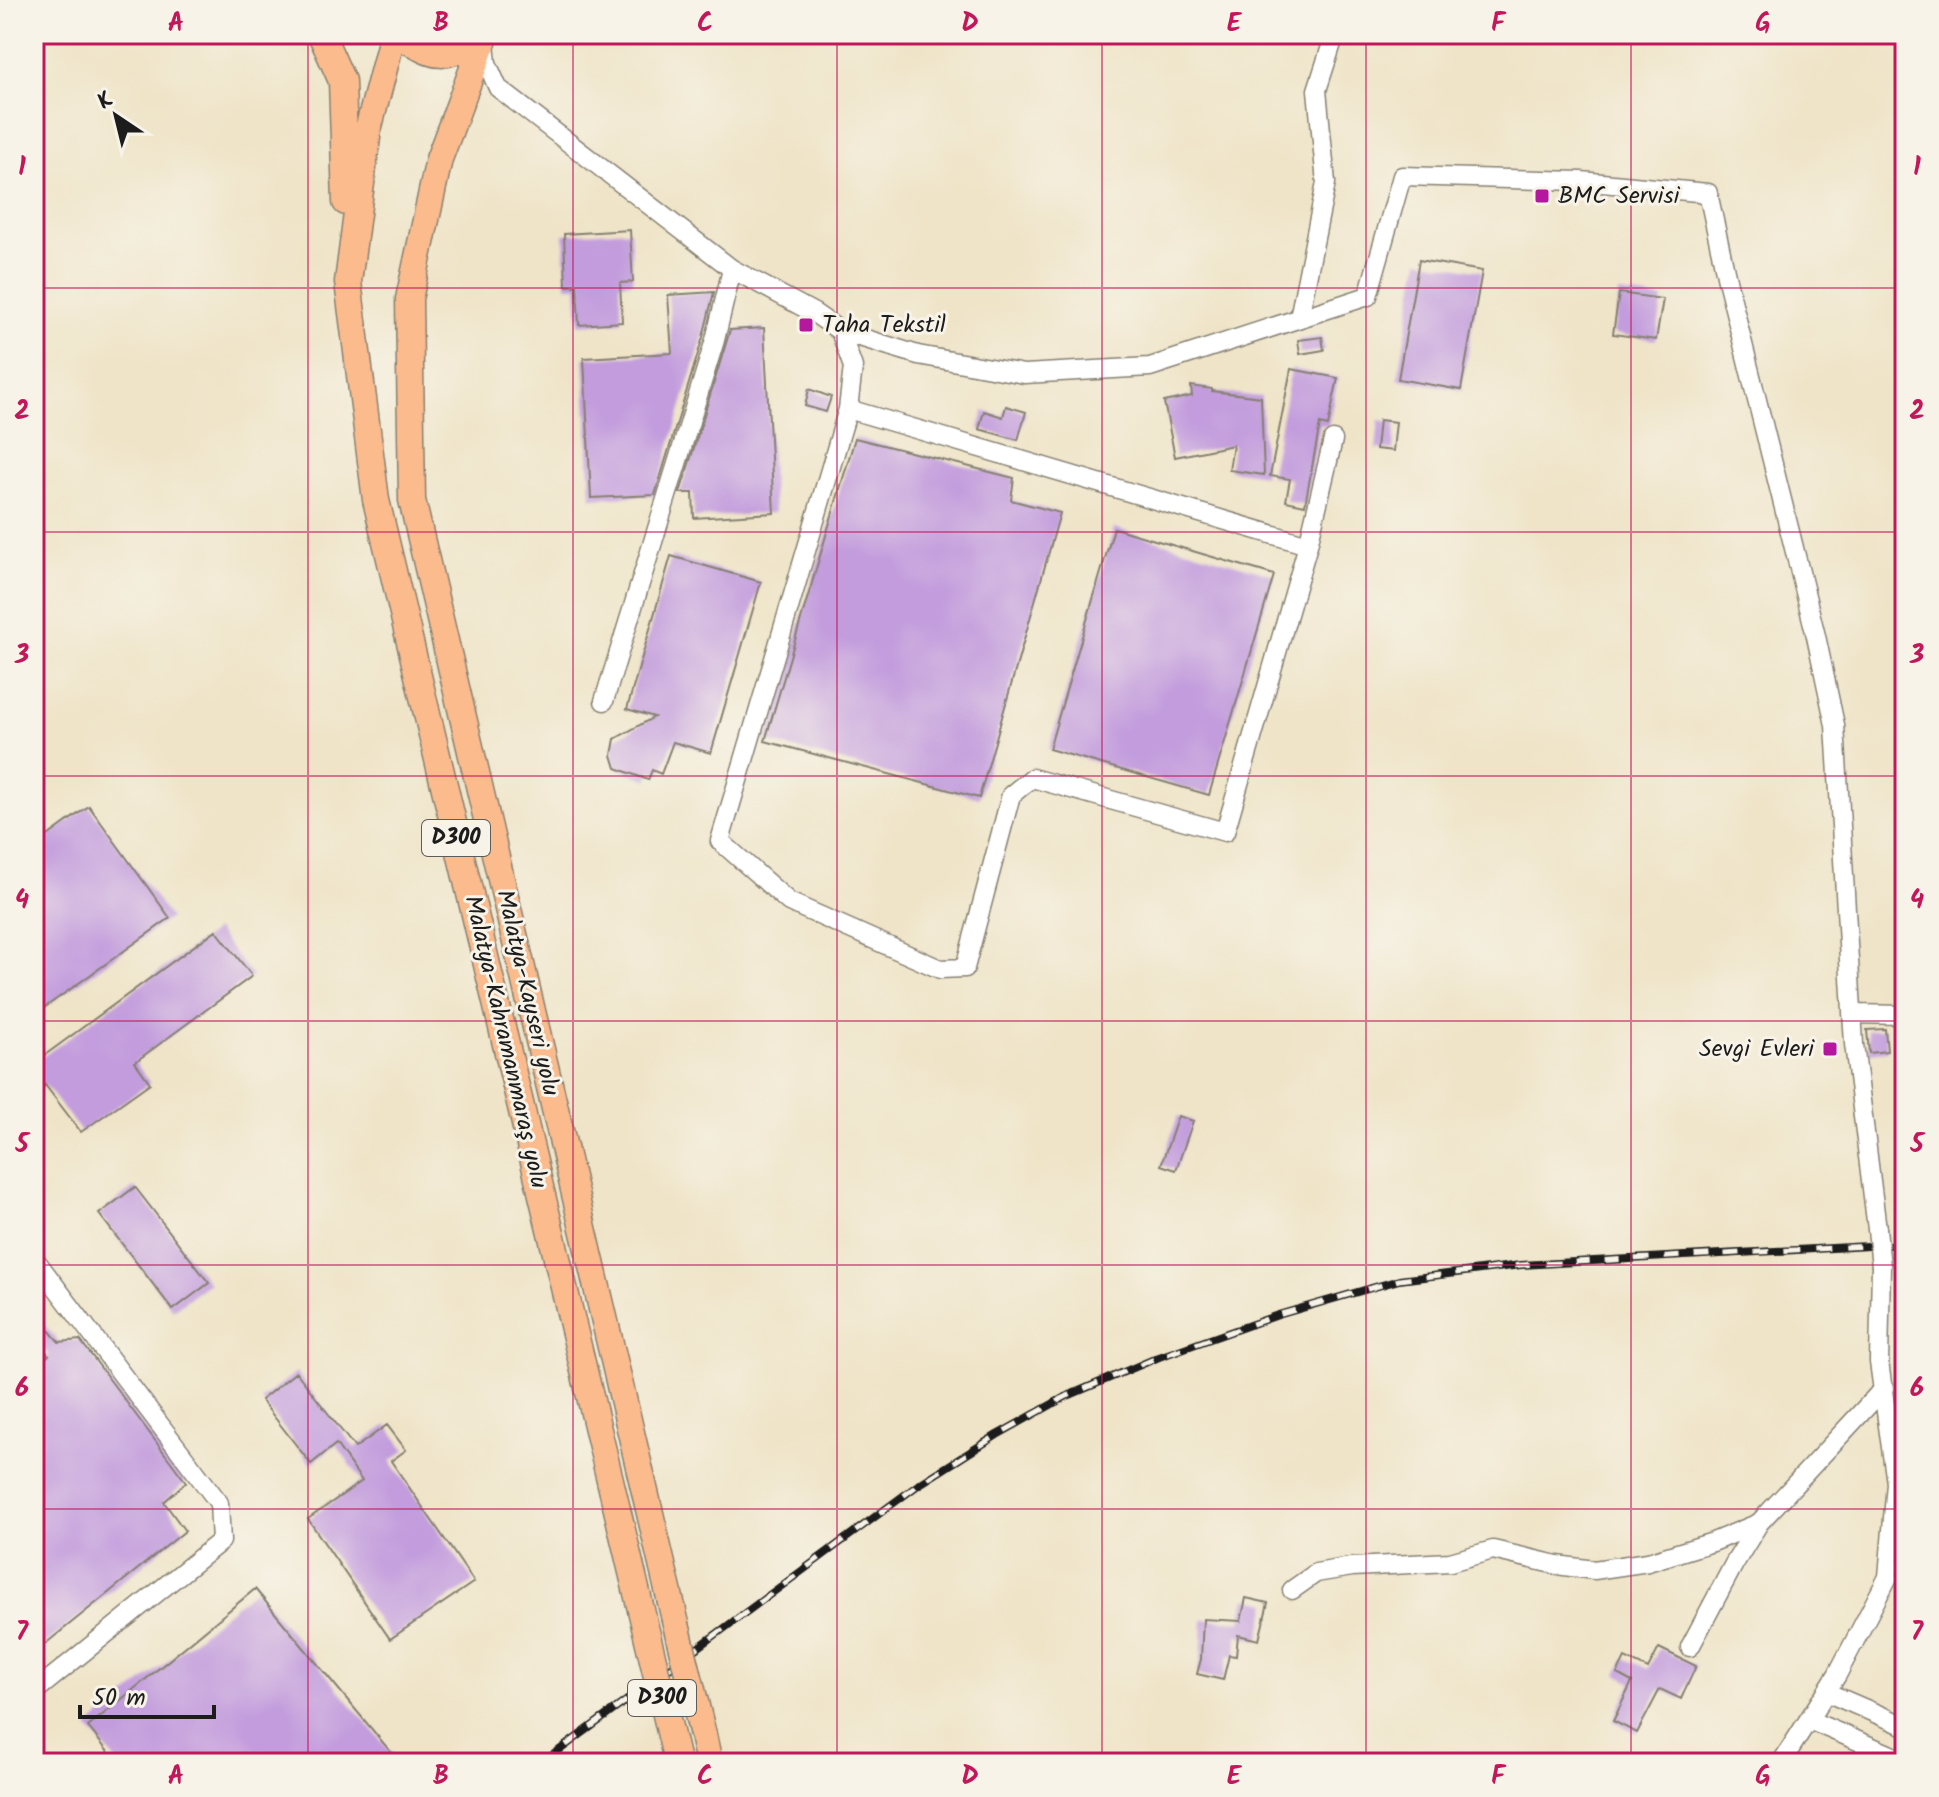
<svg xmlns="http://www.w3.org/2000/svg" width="1939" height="1797" viewBox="0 0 1939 1797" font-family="Kalam,sans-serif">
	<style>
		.building { fill: #c29cdd }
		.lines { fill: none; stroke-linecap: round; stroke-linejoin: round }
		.minor-casing { stroke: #868072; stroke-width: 21 }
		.highway-casing { stroke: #868072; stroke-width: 29 }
		.minor { stroke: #fff; stroke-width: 18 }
		.highway { stroke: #fbbb8d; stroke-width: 26 }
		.rail-casing { stroke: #1c1c1c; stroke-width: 8 }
		.rail { stroke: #f7f3e8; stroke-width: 5; stroke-dasharray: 15; stroke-linecap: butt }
		.minor-bridge-casing { stroke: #868072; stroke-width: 21; stroke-linecap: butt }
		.highway-bridge-casing { stroke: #868072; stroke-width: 29; stroke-linecap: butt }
		.minor-bridge { stroke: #fff; stroke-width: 18 }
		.highway-bridge { stroke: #fbbb8d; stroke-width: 26 }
		.grid { fill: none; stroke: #c2185b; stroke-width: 2; stroke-opacity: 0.55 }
		.poi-dot { fill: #b5179e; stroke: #f7f3e8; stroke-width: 3 }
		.labels { text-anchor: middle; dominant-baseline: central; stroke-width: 6; stroke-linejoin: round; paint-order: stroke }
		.shield { fill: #f7f3e8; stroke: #5e5c59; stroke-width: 2 }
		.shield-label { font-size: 22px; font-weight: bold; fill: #1c1c1c }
		.poi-label { font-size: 24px; fill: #1c1c1c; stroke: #f7f3e8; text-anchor: start }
		.street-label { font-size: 24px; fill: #1c1c1c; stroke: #f7f3e8 }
		.neatline { fill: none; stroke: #c2185b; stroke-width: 3 }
		.grid-label { font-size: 26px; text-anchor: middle; font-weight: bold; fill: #c2185b }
	</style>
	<rect width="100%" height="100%" fill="#f7f3e8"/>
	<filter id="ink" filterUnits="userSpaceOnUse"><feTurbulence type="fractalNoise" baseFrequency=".0125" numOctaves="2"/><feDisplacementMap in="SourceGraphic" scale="16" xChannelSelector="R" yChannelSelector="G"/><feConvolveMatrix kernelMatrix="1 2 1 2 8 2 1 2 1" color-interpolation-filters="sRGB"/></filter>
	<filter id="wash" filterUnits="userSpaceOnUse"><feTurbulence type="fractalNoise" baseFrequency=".006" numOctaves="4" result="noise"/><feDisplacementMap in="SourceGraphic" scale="32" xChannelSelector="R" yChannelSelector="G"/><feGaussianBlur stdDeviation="1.8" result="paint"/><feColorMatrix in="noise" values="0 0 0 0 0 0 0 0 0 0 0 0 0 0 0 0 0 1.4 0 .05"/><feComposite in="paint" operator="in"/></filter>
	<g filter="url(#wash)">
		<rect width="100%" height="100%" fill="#efe4c8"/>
		<g id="blocks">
			<path class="building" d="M630 230 633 282 620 283 622 322 579 325 577 286H566L564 234Z
				M1419 260 1482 271 1461 390 1398 379Z
				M714 292 703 337 655 495 591 498 584 358 672 353 668 295Z
				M1619 293 1663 299 1656 340 1613 334Z
				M764 328 774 513 694 518 693 493H680L730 330Z
				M1322 337 1324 350 1300 354 1298 340Z
				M1291 369 1338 378 1328 426 1320 424 1305 505 1286 501 1290 479 1270 476Z
				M1191 386 1212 389V391L1261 397 1264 475 1229 470 1233 445 1175 457 1164 402 1192 396Z
				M809 389 831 397 826 412 805 406Z
				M1006 406 1026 412 1018 440 979 429 984 411 1003 417Z
				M1379 420 1396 422 1393 451 1376 449Z
				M855 438 1014 478 1011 500 1060 513 979 798 765 741Z
				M1114 528 1274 575 1209 795 1049 749Z
				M671 556 761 582 711 753 673 742 661 774 652 770 648 780 616 768 612 755 615 739 654 717 627 709Z
				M89 806 170 918 34 1015V846Z
				M216 930 252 976 135 1062 150 1083 81 1132 45 1085 34 1094V1063Z
				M1885 1029 1887 1051 1869 1053 1867 1030Z
				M1178 1116 1193 1121 1176 1170 1161 1165Z
				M135 1187 209 1283 173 1310 99 1214Z
				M42 1322 59 1342 80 1340 186 1482 164 1502 185 1531 34 1653V1368L49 1355 34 1340V1328Z
				M296 1372 355 1448 387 1425 406 1450 391 1461 474 1582 390 1639 308 1519 362 1481 336 1444 311 1464 261 1400Z
				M255 1589 400 1763H117L88 1727Z
				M1246 1598 1268 1603 1259 1640 1238 1635 1236 1656 1229 1655 1223 1680 1197 1674 1201 1659 1203 1619 1241 1621Z
				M1659 1648 1696 1666 1681 1699 1660 1689 1637 1733 1613 1721 1632 1682 1617 1674 1625 1658 1648 1669Z"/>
		</g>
	</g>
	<g filter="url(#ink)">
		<use href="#blocks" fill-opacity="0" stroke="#868072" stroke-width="2"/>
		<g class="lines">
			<g class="minor-casing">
				<path id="minor" d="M485 44 487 63 498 88 732 269 814 313 840 331 918 355 1024 374 1150 367 1368 296 1402 176 1581 181 1708 193 1727 280 1816 636 1835 725 1854 1044 1877 1229
					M1299 318 1326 183 1317 90 1335 34
					M840 331 853 367 848 409 720 841 789 902 940 969 965 968 1011 795 1032 778 1225 832 1308 545
					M848 409 1308 545 1333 440
					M604 701 715 340 732 269
					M1852 1014 1905 1015
					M34 1258 219 1503 221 1541 34 1692
					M1292 1590 1316 1573 1352 1567 1450 1562 1493 1550 1557 1565 1594 1570 1648 1562 1713 1542 1759 1523
					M1690 1647 1734 1564 1759 1523 1884 1388
					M1826 1692 1905 1726
					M1809 1720 1905 1761
					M1781 1763 1837 1675 1888 1577 1896 1483 1879 1362 1881 1266"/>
			</g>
			<g class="highway-casing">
				<path id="highway" d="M321 34 342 81 346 202
					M393 34 368 130 348 282 376 500 647 1635
					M398 34C439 60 441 60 484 37
					M486 34 439 159 409 299 412 500 676 1624
					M703 1735 709 1763"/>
			</g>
			<use href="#minor" class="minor"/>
			<use href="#highway" class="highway"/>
			<g class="rail-casing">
				<path id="rail" d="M542 1763 918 1485 997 1435 1065 1397 1159 1357 1278 1315 1399 1280 1521 1265 1905 1244"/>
			</g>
			<use href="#rail" class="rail"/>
			<g class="minor-bridge-casing">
				<path id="minor-bridge" d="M1877 1229 1881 1266"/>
			</g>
			<g class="highway-bridge-casing">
				<path id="highway-bridge" d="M676 1624 703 1735
					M647 1635 677 1761"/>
			</g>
			<use href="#minor-bridge" class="minor-bridge"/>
			<use href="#highway-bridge" class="highway-bridge"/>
		</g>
	</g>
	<path class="grid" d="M308 34V1763M573 34V1763M837 34V1763M1102 34V1763M1366 34V1763M1631 34V1763M34 288H1905M34 532H1905M34 776H1905M34 1021H1905M34 1265H1905M34 1509H1905"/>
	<g class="poi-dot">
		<rect x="1534" y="188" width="16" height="16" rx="4"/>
		<rect x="798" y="317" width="16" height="16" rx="4"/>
		<rect x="1822" y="1041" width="16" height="16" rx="4"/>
	</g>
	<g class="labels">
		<g class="shield">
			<rect x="422" y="820" width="68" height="36" rx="6"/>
			<rect x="628" y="1680" width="68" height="36" rx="6"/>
		</g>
		<g class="shield-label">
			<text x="456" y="838">D300</text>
			<text x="662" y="1698">D300</text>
		</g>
		<g class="poi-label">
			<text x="1558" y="196">BMC Servisi</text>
			<text x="822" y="325">Taha Tekstil</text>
			<text x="1814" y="1049" text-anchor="end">Sevgi Evleri</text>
		</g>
		<g class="street-label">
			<text transform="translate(527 993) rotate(77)">Malatya-Kayseri yolu</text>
			<text transform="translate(505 1042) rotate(77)">Malatya-Kahramanmaraş yolu</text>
		</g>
	</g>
	<rect width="1939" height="1797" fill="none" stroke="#f7f3e8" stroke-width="88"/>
	<g transform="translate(116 116) rotate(325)" stroke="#f7f3e8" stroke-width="6" paint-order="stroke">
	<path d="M0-6L14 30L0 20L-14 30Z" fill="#1c1c1c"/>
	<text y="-12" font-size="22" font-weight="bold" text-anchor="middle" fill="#1c1c1c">K</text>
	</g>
	<path d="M80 1705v12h134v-12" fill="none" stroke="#1c1c1c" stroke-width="4"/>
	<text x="92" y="1705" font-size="24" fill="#1c1c1c" stroke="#f7f3e8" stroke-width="6" paint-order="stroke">50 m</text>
	<rect x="44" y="44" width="1851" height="1709" class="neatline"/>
	<g class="grid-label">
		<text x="176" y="31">A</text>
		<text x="441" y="31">B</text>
		<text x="705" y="31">C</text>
		<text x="970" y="31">D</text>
		<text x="1234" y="31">E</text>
		<text x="1498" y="31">F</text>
		<text x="1763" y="31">G</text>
		<text x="22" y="175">1</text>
		<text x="1917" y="175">1</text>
		<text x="22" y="419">2</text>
		<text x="1917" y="419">2</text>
		<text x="22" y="663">3</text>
		<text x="1917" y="663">3</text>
		<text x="22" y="908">4</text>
		<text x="1917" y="908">4</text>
		<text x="22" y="1152">5</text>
		<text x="1917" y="1152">5</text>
		<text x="22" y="1396">6</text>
		<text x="1917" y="1396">6</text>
		<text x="22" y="1640">7</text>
		<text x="1917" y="1640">7</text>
		<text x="176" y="1784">A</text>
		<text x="441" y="1784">B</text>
		<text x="705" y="1784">C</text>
		<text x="970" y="1784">D</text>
		<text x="1234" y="1784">E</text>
		<text x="1498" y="1784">F</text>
		<text x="1763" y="1784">G</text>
	</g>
</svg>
